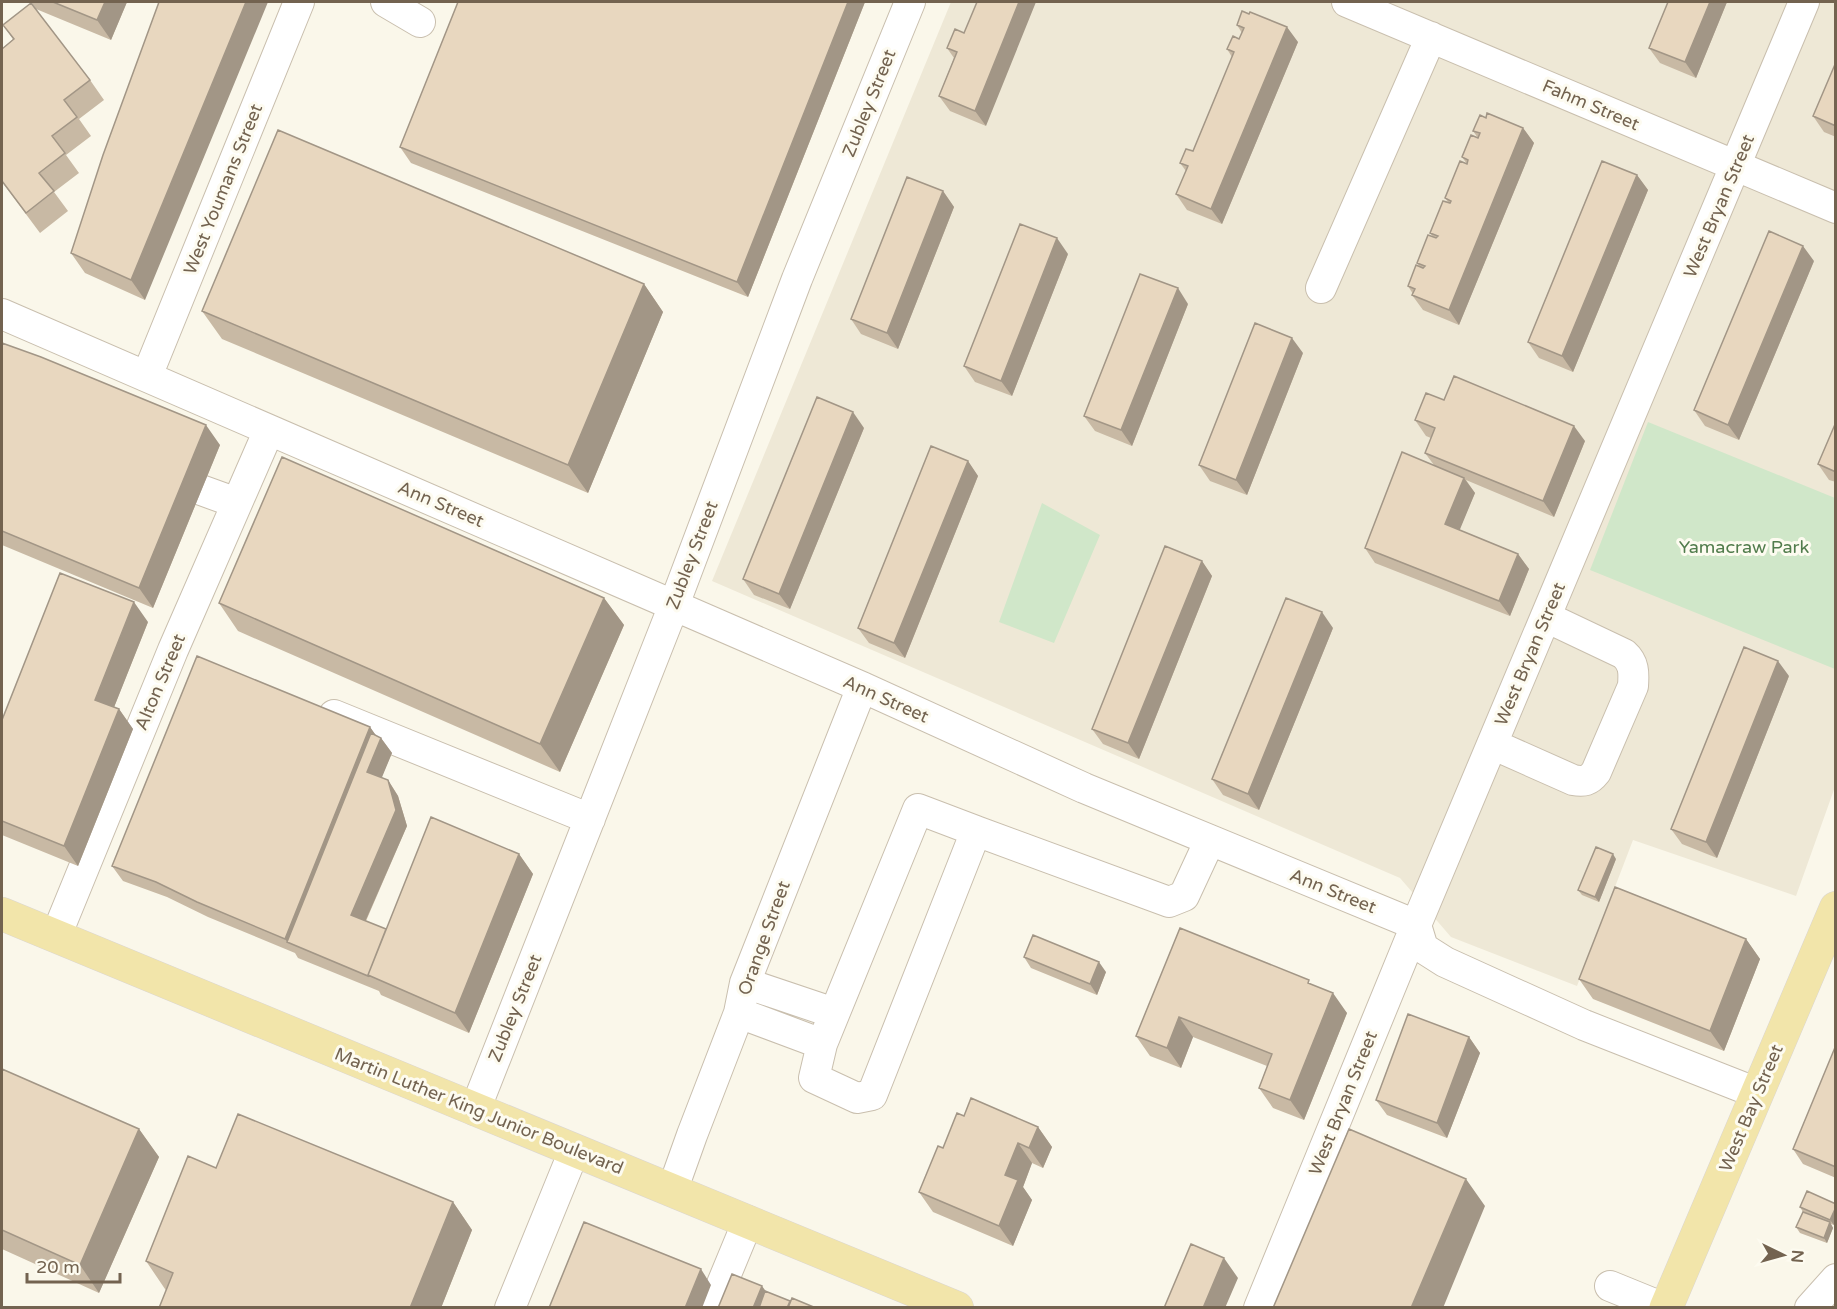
<svg xmlns="http://www.w3.org/2000/svg" width="1837" height="1309" viewBox="0 0 1837 1309" font-family="'Varela Round',sans-serif">
	<style>
		.residential { fill: #eee8d6 }
		.green { fill: #d0e7c9 }
		.lines { fill: none; stroke-linecap: round; stroke-linejoin: round }
		.minor-casing { stroke: #c9bfae; stroke-width: 32 }
		.major-casing { stroke: #dbd6d2; stroke-width: 34 }
		.minor { stroke: #fff; stroke-width: 30 }
		.major { stroke: #f2e5aa; stroke-width: 33 }
		.wall { fill: #c8b9a4 }
		.shaded-wall { fill: #a29686 }
		.building { fill: #e8d7bf; stroke: #a29686; stroke-width: 1.5 }
		.labels { text-anchor: middle; dominant-baseline: central; stroke-width: 6; stroke-linejoin: round; paint-order: stroke }
		.street-label { font-size: 18px; fill: #736350; stroke: #fdfbf0 }
		.park-label { font-size: 18px; fill: #517c4c; stroke: #fdfbf0 }
	</style>
	<rect width="100%" height="100%" fill="#faf7ea"/>
	<path class="residential" d="M951 2H1835L1836 784 1796 896 1633 840 1577 986 1451 937 1400 878 712 581Z"/>
	<path class="green" d="M1648 422 1835 498V669L1590 570Z
		M1042 503 1100 535 1054 643 999 622Z"/>
	<g class="lines">
		<g class="minor-casing">
			<path id="minor" d="M386 2 420 22
				M1347 2 1836 208
				M1321 288 1431 37
				M2 314 862 687 1084 788 1416 925 1423 948 1445 962 1584 1025 1757 1093
				M147 376 299 2
				M201 490 237 503
				M334 715 590 819
				M1492 744 1573 780C1584 782 1589 781 1596 772L1633 686C1634 672 1634 663 1624 654L1546 617
				M918 809 976 831 872 1095 857 1098 814 1078 822 1044Z
				M976 831 1169 902 1184 896 1210 840
				M56 936 173 650 269 430
				M745 983 834 1013
				M739 1013 822 1044
				M475 1110 674 605 797 279 910 2
				M672 1191 692 1135 739 1013 745 983 862 687
				M1610 1286 1664 1308
				M510 1308 574 1151
				M712 1308 748 1221
				M1259 1308 1416 925 1804 2
				M1810 1308 1836 1279"/>
		</g>
		<g class="major-casing">
			<path id="major" d="M2 914 957 1308
				M1666 1308 1836 908"/>
		</g>
		<use href="#minor" class="minor"/>
		<use href="#major" class="major"/>
	</g>
	<path class="wall" d="M31 2H127L111 40 36 9Z
		M159 2 145 300 85 273 71 253Z
		M458 2H865L748 297 411 163 400 147Z
		M1668 2H1727L1696 78 1660 63 1649 48Z
		M3 25 90 80 104 100 79 119 91 136 66 155 79 173 54 192 68 211 40 233 2 182V49L13 39Z
		M1237 25 1298 42 1222 224 1187 210 1176 194 1186 171 1180 163 1193 151 1232 57 1227 49 1239 39 1242 33Z
		M955 29 986 126 950 111 939 96 954 58 947 48Z
		M1836 62V137L1824 132 1813 116Z
		M1486 118 1523 128 1534 143 1459 325 1423 310 1412 295 1413 294 1408 286 1420 267 1417 263 1433 237 1430 233 1448 202 1445 198 1467 164 1462 157 1478 138 1473 131Z
		M1637 175 1648 190 1573 372 1539 358 1528 342Z
		M943 191 954 207 898 349 861 334 851 319Z
		M1068 254 1012 396 975 382 964 366Z
		M1814 261 1739 440 1705 426 1694 410Z
		M644 284 663 312 588 493 222 339 202 311Z
		M1188 304 1132 446 1095 431 1084 416Z
		M2 343 220 445 153 608 2 545Z
		M1303 353 1247 495 1210 481 1199 465Z
		M1444 400 1585 441 1554 517 1466 480 1475 493 1459 530 1518 554 1529 569 1510 616 1375 563 1365 548 1434 465 1425 453 1431 438 1426 436 1415 420Z
		M1836 422V482L1829 480 1818 464Z
		M864 428 790 609 754 595 743 579Z
		M968 461 978 476 905 658 869 643 858 628Z
		M1202 561 1212 576 1139 759 1103 744 1092 729Z
		M604 598 624 625 560 772 238 631 219 603Z
		M148 622 114 707 119 709 133 729 78 866 2 835V720Z
		M1333 628 1259 810 1223 795 1212 779Z
		M1789 676 1717 858 1682 844 1671 829Z
		M370 727 376 736 381 738 392 753 381 778 388 780 398 796 407 826 366 921 386 929 519 854 533 874 469 1033 381 995 379 991 298 958 295 953 208 917 167 897 123 881 112 866Z
		M1616 859 1599 902 1582 895 1578 890Z
		M1180 928 1313 985 1347 1013 1304 1120 1273 1108 1259 1088 1267 1066 1193 1037 1181 1068 1150 1056 1136 1036Z
		M1746 939 1760 959 1724 1051 1593 999 1579 979Z
		M1024 957 1106 972 1097 995 1031 968Z
		M1469 1037 1480 1053 1447 1138 1387 1115 1376 1100Z
		M1836 1045V1178L1803 1164 1793 1149Z
		M2 1069 139 1129 159 1157 99 1293 2 1249Z
		M964 1116 1038 1127 1052 1147 1043 1168 1032 1163 1023 1187 1032 1200 1013 1246 933 1212 919 1192 943 1148Z
		M216 1168 453 1202 472 1230 441 1308H159L166 1290 165 1289 146 1261Z
		M1836 1204V1222L1834 1225 1831 1224 1833 1228 1827 1243 1800 1233 1796 1227 1803 1212 1800 1207Z"/>
	<path class="shaded-wall" d="M105 2H127L111 40 97 20Z
		M246 2H268L145 300 131 280Z
		M848 2H865L748 297 737 282Z
		M1019 2H1036L986 126 975 111Z
		M1710 2H1727L1696 78 1685 62Z
		M1287 27 1298 42 1222 224 1211 209Z
		M1523 128 1534 143 1459 325 1449 310Z
		M1637 175 1648 190 1573 372 1562 356Z
		M943 191 954 207 898 349 887 333Z
		M1057 238 1068 254 1012 396 1001 381Z
		M1803 246 1814 261 1739 440 1728 425Z
		M644 284 663 312 588 493 568 465Z
		M1178 288 1188 304 1132 446 1121 430Z
		M1292 338 1303 353 1247 495 1236 480Z
		M853 412 864 428 790 609 779 594Z
		M206 425 220 445 153 608 139 588Z
		M1574 426 1585 441 1554 517 1543 501Z
		M968 461 978 476 905 658 894 643Z
		M1464 478 1475 493 1456 539 1445 524Z
		M1518 554 1529 569 1510 616 1499 601Z
		M1202 561 1212 576 1139 759 1128 743Z
		M604 598 624 625 560 772 540 744Z
		M134 602 148 622 109 720 95 700Z
		M1322 612 1333 628 1259 810 1248 794Z
		M1778 661 1789 676 1717 858 1706 842Z
		M119 709 133 729 78 866 64 846Z
		M370 727 380 741 381 738 392 753 378 787 288 943 285 939Z
		M388 780 398 796 407 826 361 931 351 915Z
		M519 854 533 874 469 1033 455 1013Z
		M1613 854 1616 859 1599 902 1595 897Z
		M1746 939 1760 959 1724 1051 1710 1031Z
		M1099 962 1106 972 1097 995 1090 984Z
		M1333 993 1347 1013 1304 1120 1290 1100Z
		M1179 1017 1193 1037 1181 1068 1167 1048Z
		M1469 1037 1480 1053 1447 1138 1437 1123Z
		M1038 1127 1052 1147 1043 1168 1029 1148Z
		M139 1129 159 1157 99 1293 80 1265Z
		M1018 1143 1032 1163 1023 1187 1032 1200 1013 1246 999 1226 1005 1175Z
		M1466 1179 1485 1206 1443 1308H1411Z
		M453 1202 472 1230 441 1308H410Z
		M1836 1207V1222L1834 1225 1830 1220Z
		M1830 1222 1833 1228 1827 1243 1824 1238Z
		M1224 1258 1238 1278 1225 1308H1203Z
		M701 1269 711 1285 702 1308H685Z
		M762 1286 773 1301 770 1308H753Z"/>
	<path class="building" d="M53 2H105L97 20Z
		M159 2H246L131 280 71 253 103 155Z
		M458 2H848L737 282 400 147Z
		M977 2H1019L975 111 939 96 957 52 947 48 955 29 964 33Z
		M1668 2H1710L1685 62 1649 48Z
		M31 3 90 80 64 100 77 117 52 136 65 153 39 173 54 191 26 213 2 181V49L14 39 3 25Z
		M1242 11 1249 14 1250 12 1287 27 1211 209 1176 194 1188 166 1180 163 1186 149 1193 151 1234 52 1227 49 1233 36 1239 39 1244 28 1237 25Z
		M1836 62V126L1813 116Z
		M1487 113 1523 128 1449 310 1412 295 1415 289 1408 286 1416 265 1423 268 1425 266 1417 263 1428 235 1436 238 1438 236 1430 233 1443 201 1450 203 1451 201 1445 198 1460 161 1467 164 1468 160 1462 157 1471 135 1478 138 1480 133 1473 131 1480 115 1486 118Z
		M278 130 644 284 568 465 202 311Z
		M1602 161 1637 175 1562 356 1528 342Z
		M907 177 943 191 887 333 851 319Z
		M1020 224 1057 238 1001 381 964 366Z
		M1769 231 1803 246 1728 425 1694 410Z
		M1140 274 1178 288 1121 430 1084 416Z
		M1255 323 1292 338 1236 480 1199 465Z
		M2 343 41 357 206 425 139 588 2 531Z
		M1454 376 1574 426 1543 501 1425 453 1435 428 1415 420 1426 393 1444 400Z
		M817 397 853 412 779 594 743 579Z
		M1836 422V472L1818 464Z
		M931 446 968 461 894 643 858 628Z
		M1402 452 1464 478 1445 524 1518 554 1499 601 1365 548Z
		M282 457 604 598 540 744 219 603Z
		M1165 546 1202 561 1128 743 1092 729Z
		M60 573 134 602 95 700 119 709 64 846 2 821V720Z
		M1286 598 1322 612 1248 794 1212 779Z
		M1744 647 1778 661 1706 842 1671 829Z
		M197 656 370 727 285 939 197 902 156 882 112 866Z
		M371 733 381 738 367 772 388 780 396 810 351 915 386 929 368 975V976L287 942Z
		M431 817 519 854 455 1013 368 975Z
		M1596 847 1613 854 1595 897 1578 890Z
		M1615 887 1746 939 1710 1031 1579 979Z
		M1180 928 1309 980 1308 983 1333 993 1290 1100 1259 1088 1272 1054 1179 1017 1167 1048 1136 1036Z
		M1033 935 1099 962 1090 984 1024 957Z
		M1408 1014 1469 1037 1437 1123 1376 1100Z
		M1836 1045V1167L1793 1149Z
		M2 1069 139 1129 80 1265 2 1230Z
		M971 1098 1038 1127 1029 1148 1018 1143 1005 1175 1018 1180 999 1226 919 1192 938 1146 943 1148 957 1113 964 1116Z
		M238 1114 453 1202 410 1308H159L173 1273 146 1261 188 1156 216 1168Z
		M1349 1129 1466 1179 1411 1308H1273Z
		M1807 1191 1836 1204V1207L1830 1220 1800 1207Z
		M1803 1212 1830 1222 1824 1238 1796 1227Z
		M584 1222 701 1269 685 1308H549Z
		M1191 1244 1224 1258 1203 1308H1164Z
		M732 1274 762 1286 753 1308H718Z
		M765 1291 790 1301 787 1308H759Z
		M792 1298 816 1308H788Z"/>
	<g class="labels">
		<g class="street-label">
			<text transform="translate(869 103) rotate(-68)">Zubley Street</text>
			<text transform="translate(1591 105) rotate(23)">Fahm Street</text>
			<text transform="translate(223 189) rotate(-68)">West Youmans Street</text>
			<text transform="translate(1719 206) rotate(-67)">West Bryan Street</text>
			<text transform="translate(441 504) rotate(23)">Ann Street</text>
			<text transform="translate(692 555) rotate(-69)">Zubley Street</text>
			<text transform="translate(1530 654) rotate(-67)">West Bryan Street</text>
			<text transform="translate(160 682) rotate(-67)">Alton Street</text>
			<text transform="translate(886 699) rotate(24)">Ann Street</text>
			<text transform="translate(1333 891) rotate(22)">Ann Street</text>
			<text transform="translate(764 938) rotate(-70)">Orange Street</text>
			<text transform="translate(515 1008) rotate(-68)">Zubley Street</text>
			<text transform="translate(1343 1103) rotate(-68)">West Bryan Street</text>
			<text transform="translate(1751 1108) rotate(-67)">West Bay Street</text>
			<text transform="translate(479 1111) rotate(22)">Martin Luther King Junior Boulevard</text>
		</g>
		<g class="park-label">
			<text x="1744" y="547">Yamacraw Park</text>
		</g>
	</g>
	<rect width="1837" height="1309" fill="none" stroke="#736350" stroke-width="6"/>
	<g transform="translate(1783 1255) rotate(95)" stroke="#fdfbf0" stroke-width="4.5" paint-order="stroke">
	<path d="M0-4.5L10 22L0 15L-10 22Z" fill="#736350"/>
	<text y="-9" font-size="16" font-weight="bold" text-anchor="middle" fill="#736350">N</text>
	</g>
	<path d="M27 1273v9h93v-9" fill="none" stroke="#736350" stroke-width="3"/>
	<text x="36" y="1273" font-size="18" fill="#736350" stroke="#fdfbf0" stroke-width="4.5" paint-order="stroke">20 m</text>
</svg>
